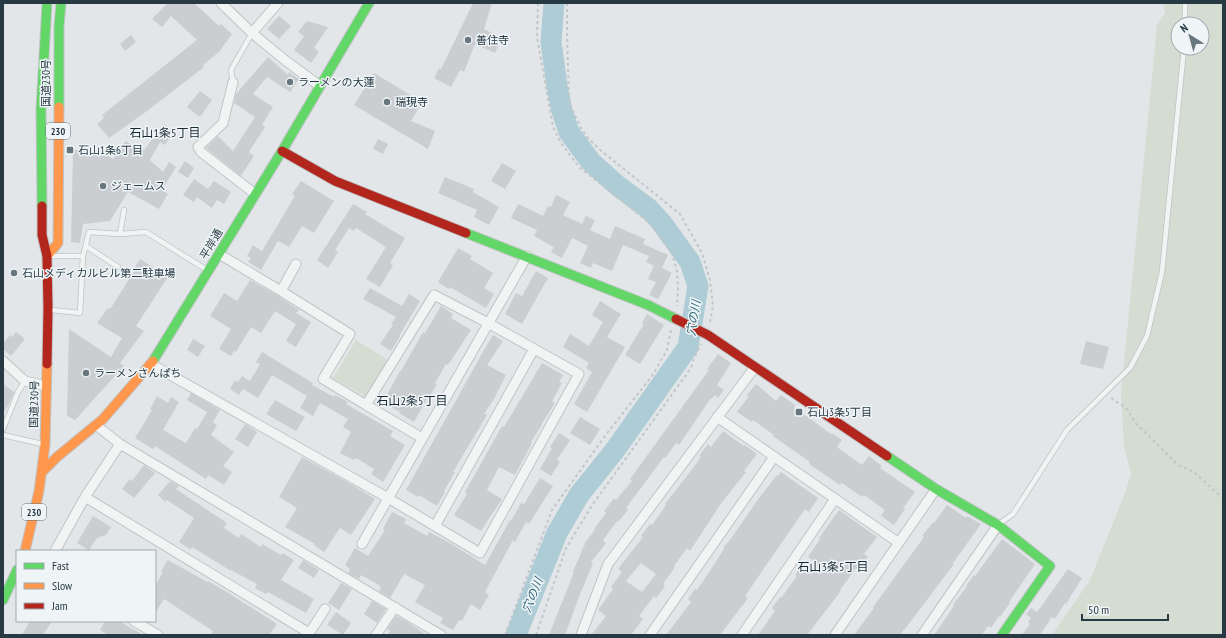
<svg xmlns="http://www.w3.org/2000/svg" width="1226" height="638" viewBox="0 0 1226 638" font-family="'PT Sans Narrow','Noto Sans JP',sans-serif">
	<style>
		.green { fill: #d5ddd2; fill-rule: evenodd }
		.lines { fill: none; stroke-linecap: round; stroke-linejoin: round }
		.river { stroke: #aeccd5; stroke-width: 21 }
		.building { fill: #caced0; fill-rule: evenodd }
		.lane-casing { stroke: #c0c4c6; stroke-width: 6 }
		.street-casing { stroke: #c0c4c6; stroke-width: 11 }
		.fast-casing { stroke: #c0c4c6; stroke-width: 11 }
		.slow-casing { stroke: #c0c4c6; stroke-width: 11 }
		.jam-casing { stroke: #c0c4c6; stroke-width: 11 }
		.path { stroke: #c1c6c8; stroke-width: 2; stroke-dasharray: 3 3; stroke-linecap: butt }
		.lane { stroke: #f2f4f4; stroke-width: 4.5 }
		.street { stroke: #f2f4f4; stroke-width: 9 }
		.fast { stroke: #63d668; stroke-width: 9 }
		.slow { stroke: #ff974d; stroke-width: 9 }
		.jam { stroke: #b3261e; stroke-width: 9 }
		.poi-dot { fill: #68767d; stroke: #eff5f7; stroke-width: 1.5 }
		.labels { text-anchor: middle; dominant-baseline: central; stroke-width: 3; stroke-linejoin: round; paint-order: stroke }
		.shield { fill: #eff5f7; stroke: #637179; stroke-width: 1 }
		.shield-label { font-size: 10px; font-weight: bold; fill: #273943 }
		.poi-label { font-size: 11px; fill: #273943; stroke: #eff5f7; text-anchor: start }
		.street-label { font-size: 11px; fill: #273943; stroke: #eff5f7 }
		.neighbourhood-label { font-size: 12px; fill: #192a33; stroke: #eff5f7 }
		.water-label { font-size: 12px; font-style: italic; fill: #2e677a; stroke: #eff5f7 }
	</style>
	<rect width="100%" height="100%" fill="#e2e6e8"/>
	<path class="green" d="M1163 3H1223V635H1052L1090 580 1125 493 1131 474 1124 447 1121 394 1157 25 1165 13ZM1178 24H1202V48H1178Z
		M356 340 388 360 366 397 333 378Z"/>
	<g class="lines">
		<path class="river" d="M516 635 557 533 579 495 615 450 688 347 698 286 690 262 661 222 649 209 618 186 591 162 569 132 562 111 557 86 551 42 554 3"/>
	</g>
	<path class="building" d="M168 3H194L219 26 221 24 232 34 219 52 203 65 204 67 147 111 109 138 97 124 104 118 102 115 197 40 171 16 162 27 152 19Z
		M473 3H492L484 29 502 38 495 53 475 44 464 72 460 70 451 87 434 78 439 68 441 69Z
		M279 16 291 26 279 39 267 29Z
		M307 21 328 27 314 48 319 52 311 63 294 50 304 36 298 32Z
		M131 35 136 42 125 51 120 44Z
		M268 57 288 75 289 72 299 79 290 92 267 77 253 94 273 107 262 125 265 127 249 152 254 156 241 176 206 148 218 136 233 151 255 117 234 103 236 94Z
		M374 73 422 102 411 121 435 131 428 149 354 105Z
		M200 91 212 100 200 117 187 107Z
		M164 124 174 132 165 145 160 142 150 160 163 172 169 162 176 167 162 190 168 194 159 209 128 192 110 221 83 224 80 243 71 242 73 150H100L113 159 126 141 135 148 137 144 144 150Z
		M378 139 388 144 383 154 373 149Z
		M185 161 194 168 188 178 178 172Z
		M502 163 516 171 505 189 491 181Z
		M445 177 474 189 473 192 499 207 489 225 474 217 477 210 438 193Z
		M194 179 208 189 214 181 231 192 224 204 217 200 212 208 197 197 194 202 183 195Z
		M301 181 334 201 314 233 302 226 289 247 278 241 261 270 248 262 251 258 247 256 253 245 262 251 295 196 292 194Z
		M556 195 570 202 563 215 582 224 586 216 595 220 590 230 610 239 615 226 645 239 643 244 668 255 662 268 672 273 658 299 649 295 656 282 648 279 654 266 646 262 649 256 623 245 612 271 593 263 591 268 580 263 588 246 572 238 562 258 551 252 554 247 534 236 537 230 511 218 518 204 543 216 548 206 551 207Z
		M353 204 367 212 365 214 405 238 390 263 393 265 380 287 366 279 386 247 356 228 354 231 349 228 335 250 338 252 328 268 317 260Z
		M458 248 472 256 470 259 493 273 484 288 494 294 486 308 450 287 449 289 438 282Z
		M140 259 168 277 136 326 144 331 120 363 124 366 75 420 67 416 69 329 111 357 122 338 97 323 108 308 110 309 135 270H133Z
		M536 271 548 278 522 324 505 314 516 293 522 296Z
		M250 280 278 296 299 310 296 313 311 322 296 347 286 341 296 324 275 311 261 333 251 327 236 352 234 351 231 356 219 349 231 329 210 316 224 293 237 301Z
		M370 288 402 306 409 294 420 301 399 336 400 337 391 351 380 344 393 325 391 324 396 317 363 299Z
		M600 301 621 314 607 337 625 347 587 412 574 404 592 372 586 368 589 363 563 347 570 334 589 346 603 322 592 315Z
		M441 306 453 314 451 318 471 330 448 365 446 364 435 383 437 384 429 398 428 397 414 422 399 413 400 412 383 402 400 371H401L423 332 425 333Z
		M647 314 664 325 640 364 625 355 644 324 642 323Z
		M16 332 25 339 11 356 3 349V344L10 335 12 337Z
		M493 335 503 341 487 365 506 375 494 399 484 414 487 415 453 472H455L444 491 445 492 437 506 419 495 418 497 406 490 484 350Z
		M193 339 205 346 198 357 187 350Z
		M1086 341 1109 347 1103 369 1080 364Z
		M262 352 313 383 312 385 334 397 335 395 348 402 346 404 393 431 390 436 405 445 383 482 371 474 374 469 356 458 354 460 340 453 351 432 343 427 348 419 320 403 313 416 300 408 307 396 272 375 258 398 243 389 239 395 230 389 235 380 238 382 242 376 250 381 260 364 256 362Z
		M718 354 731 363 717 385 724 390 718 398 715 395 712 399 711 398 679 445 676 443 665 458 664 457 626 508 628 510 618 522 617 521 603 540 606 543 591 562 593 563 579 597 565 635H549L574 572 573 571 582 551 581 550 585 545 584 544 595 530 594 529 606 513 604 511 614 498 616 500 632 481 630 479 709 370 707 369Z
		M542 363 563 375 559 382 562 383 552 401 555 403 541 425H542L531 442 532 443 515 475 499 467 487 490 502 499 481 531 454 515 467 494 465 492 502 426 504 427Z
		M3 384 14 392 8 406 3 413Z
		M756 384 776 401 781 395 795 405 794 407 831 434 832 433 842 440 837 447 862 465 869 456 882 466 880 468 915 492 903 508 905 509 894 525 881 516 885 510 864 495 862 497 842 483 840 485 809 464 810 462 773 436 774 435 753 420 752 422 737 412 749 396 747 395Z
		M191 393 220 410 213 422 217 425 211 435 234 452 223 466 232 472 224 485 208 475 206 479 155 446 153 449 135 438 152 410 150 409 157 396 168 403 171 397 179 402 163 430 186 443 195 428 197 429 207 412 187 400Z
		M275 400 305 417 296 431 266 414Z
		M580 417 600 429 590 445 570 433Z
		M245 424 257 432 248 447 235 439Z
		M723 431 744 446 745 445 757 454 744 471 746 472 722 502 690 551 687 548 674 566 675 567 663 584 665 586 656 598 654 596 639 616 643 619 631 635H591L606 616 598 610 613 589 611 587 622 572 618 569 643 537 641 536 650 524 652 525 666 505 665 504 690 472 701 457 699 456 708 444 711 447ZM641 563 656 574 642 592 626 581Z
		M559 433 570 440 557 460 560 462 551 476 540 469 552 448 550 447Z
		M302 457 351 484 375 499 351 535 340 528 324 552 314 545 315 544 285 527 297 508 279 497Z
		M144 465 155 473 134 498 122 489 130 479 132 481Z
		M781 472 818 498 809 512 805 509 745 596 748 598 720 635H666L691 602 688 599 695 589 697 590 713 566 724 549 723 548 732 537 759 498 777 475 778 476Z
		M540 478 553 486 529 524 526 522 515 542 513 540 485 592 489 595 480 610 471 604 462 621 459 620 453 630 440 623 443 618 415 602 425 585 404 574 390 598 379 591 381 588 379 585 361 575 359 579 348 573 350 569 345 565 355 548 368 556 385 530 383 529 392 512 406 519 404 523 427 536 429 532 450 543 485 565 510 520 511 521 521 503 524 504Z
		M170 481 179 486 176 489 227 523 224 528 239 538 241 534 261 547 262 544 281 555 283 553 294 560 281 580 314 599 306 613 268 592 266 594 255 588 257 584 231 570V571L192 547 191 550 179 542 194 518 167 500 165 502 158 495Z
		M947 505 966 518 967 516 981 524 953 563 954 564 905 629H904L900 635H854L874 608 873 607 924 537 922 536 933 522 934 523Z
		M839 510 877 537 864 554 868 557 858 570 856 568 840 590 841 591 807 635H758L775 611 772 608 780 597 781 598 797 576 795 575 800 567 815 562 808 557 820 539 819 538Z
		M93 516 111 527 106 535 99 537 96 539 89 550 77 543Z
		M1002 539 1035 564 1009 602 1010 603 1000 617 999 616 991 628 988 626 982 635H934L954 606 953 605 967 586H966L974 575 975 576Z
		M168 560 207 582 208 581 227 592 277 624 269 635H211L213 631 164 599 155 613V586L163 572 161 571Z
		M303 560 319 570 314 578 298 568Z
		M1068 569 1082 578 1066 604 1065 603 1055 619 1052 617 1040 635H1022L1030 624 1028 622 1031 618 1026 614 1031 608 1037 612Z
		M341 583 352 589 339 610 328 603Z
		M372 601 386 609 377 623 364 614Z
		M336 612 351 623 343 635 327 625Z
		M396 616 406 621 426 635H387L390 631 387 629Z
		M30 621H52L43 635H22Z
		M105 621H119L143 635H108L100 630Z"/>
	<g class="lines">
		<g class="lane-casing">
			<path id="lane" d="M1185 24V3
				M233 82 231 70 252 33
				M120 234 124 210
				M86 246 118 267
				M53 256H83L89 232 120 234 146 232 207 270
				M51 310 80 313 83 256
				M3 429 18 392 25 381
				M3 435 42 444
				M999 524 1013 514 1067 430 1130 368 1147 336 1162 272 1184 48"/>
		</g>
		<g class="street-casing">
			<path id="street" d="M221 3 252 33 278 3
				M252 33 286 61 320 86
				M233 82 223 123 198 147 201 152 255 194
				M219 254 281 291 296 264
				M281 291 350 334 323 379 366 405
				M3 361 25 381 46 386
				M151 364 388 498 480 553 579 374 488 323 434 295 366 405 422 438
				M717 417 899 543
				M120 444 441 635
				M85 497 309 633
				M435 526 534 349
				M362 544 527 256
				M55 551 85 497 120 444 96 425
				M134 621 158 635
				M308 635 325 609
				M376 635 395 607
				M581 635 608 564 755 367
				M650 635 774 457
				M742 635 835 499
				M835 635 936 489
				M922 635 998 525"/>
		</g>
		<g class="fast-casing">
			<path id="fast" d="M59 107V27L61 3
				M42 206 41 109 47 3
				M466 233 648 305 676 319
				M153 361 282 151 369 3
				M887 456 936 489 998 525 1050 566 1002 635
				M3 600 17 570"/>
		</g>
		<g class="slow-casing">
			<path id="slow" d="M47 256 58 243 59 107
				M42 472 57 457 103 419 153 361
				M25 551 39 491 45 445 47 364"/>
		</g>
		<g class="jam-casing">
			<path id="jam" d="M282 151 335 181 466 233
				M42 206V235L47 256 48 309 47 364
				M676 319 708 335 887 456"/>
		</g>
		<path class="path" d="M538 3 537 37 553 127 561 143 579 167 651 224 672 253 677 271 678 289 677 306
			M567 3V30L569 103 581 128 587 137 599 149 680 214 702 253 710 280 713 306 710 322
			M1111 398 1126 408 1137 425 1150 437 1178 465 1194 472 1223 498
			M505 635 552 510 605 436 652 376 667 350 671 330
			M536 635 566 548 593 504 691 368 694 358 701 344"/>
		<use href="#lane" class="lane"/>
		<use href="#street" class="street"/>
		<use href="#fast" class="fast"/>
		<use href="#slow" class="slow"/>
		<use href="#jam" class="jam"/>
	</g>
	<g class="poi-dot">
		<circle cx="468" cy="40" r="4"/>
		<circle cx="290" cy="82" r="4"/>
		<circle cx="387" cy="102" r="4"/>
		<rect x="66" y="146" width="8" height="8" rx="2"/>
		<circle cx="103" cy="186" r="4"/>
		<circle cx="14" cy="273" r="4"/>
		<circle cx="86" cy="373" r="4"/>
		<rect x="795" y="408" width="8" height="8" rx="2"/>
	</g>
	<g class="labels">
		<g class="shield">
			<rect x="46" y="123" width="24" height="16" rx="3"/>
			<rect x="22" y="504" width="24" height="16" rx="3"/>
		</g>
		<g class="shield-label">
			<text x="58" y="131">230</text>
			<text x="34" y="512">230</text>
		</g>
		<g class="poi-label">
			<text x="476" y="40">善住寺</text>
			<text x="298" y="82">ラーメンの大蓮</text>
			<text x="395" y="102">瑞現寺</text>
			<text x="78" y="150">石山1条6丁目</text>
			<text x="111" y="186">ジェームス</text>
			<text x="22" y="273">石山メディカルビル第二駐車場</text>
			<text x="94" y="373">ラーメンさんぱち</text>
			<text x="807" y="412">石山3条5丁目</text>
		</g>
		<g class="street-label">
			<text transform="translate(46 83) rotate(-90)">国道230号</text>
			<text transform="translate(211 244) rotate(-59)">平岸通</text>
			<text transform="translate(34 404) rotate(-89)">国道230号</text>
		</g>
		<g class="neighbourhood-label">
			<text x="165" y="132">石山1条5丁目</text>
			<text x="412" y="400">石山2条5丁目</text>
			<text x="833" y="566">石山3条5丁目</text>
		</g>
		<g class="water-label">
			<text transform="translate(693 318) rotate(-81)">穴の川</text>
			<text transform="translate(532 595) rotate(-68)">穴の川</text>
		</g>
	</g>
	<rect width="1226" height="638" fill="none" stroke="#273943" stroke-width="8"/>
	<rect x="16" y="550" width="140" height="72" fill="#eff5f7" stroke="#9faaaf"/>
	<rect x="24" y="563" width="20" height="6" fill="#63d668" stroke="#9faaaf"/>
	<text x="52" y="570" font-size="12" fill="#273943">Fast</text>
	<rect x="24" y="583" width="20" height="6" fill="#ff974d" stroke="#9faaaf"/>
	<text x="52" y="590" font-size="12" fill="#273943">Slow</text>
	<rect x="24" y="603" width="20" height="6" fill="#b3261e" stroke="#9faaaf"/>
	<text x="52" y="610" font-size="12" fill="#273943">Jam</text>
	<g transform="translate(1190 36) rotate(323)"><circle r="19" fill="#eff5f7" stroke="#9faaaf"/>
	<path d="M0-3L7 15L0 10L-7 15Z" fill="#68767d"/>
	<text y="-6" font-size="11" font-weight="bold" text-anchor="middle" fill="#273943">N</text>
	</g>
	<path d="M1082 614v6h86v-6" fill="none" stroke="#273943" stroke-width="2"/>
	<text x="1088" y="614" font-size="12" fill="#273943" stroke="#eff5f7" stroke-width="3" paint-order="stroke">50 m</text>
</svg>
